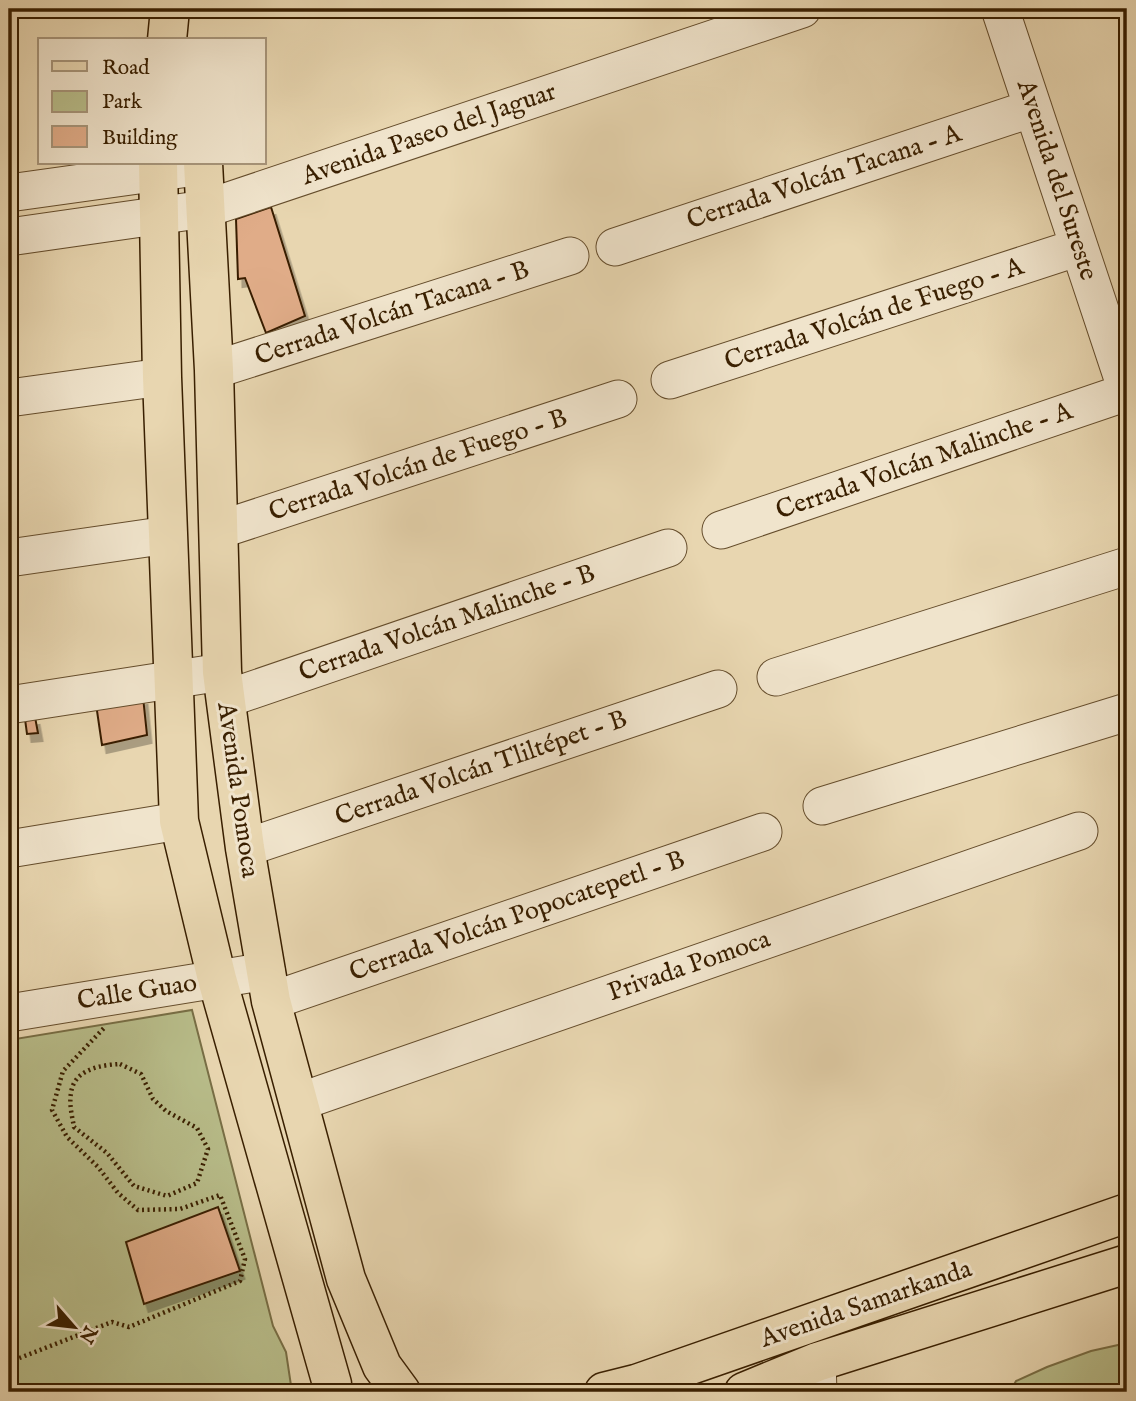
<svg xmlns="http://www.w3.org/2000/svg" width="1136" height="1401" viewBox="0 0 1136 1401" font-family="'IM FELL English',serif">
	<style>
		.green { fill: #b8bd8a; stroke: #786e45; stroke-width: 2 }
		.building { fill: #e0ac88; stroke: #391f00; stroke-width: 2; filter: url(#shadow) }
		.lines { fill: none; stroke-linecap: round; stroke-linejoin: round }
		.minor-casing { stroke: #654d2c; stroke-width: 39 }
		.major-casing { stroke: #391f00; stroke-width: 41 }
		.path { stroke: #391f00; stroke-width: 4.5; stroke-dasharray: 2 3.5; stroke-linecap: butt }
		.minor { stroke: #f0e4cc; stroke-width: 37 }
		.major { stroke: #e8d6b0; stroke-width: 38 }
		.labels { text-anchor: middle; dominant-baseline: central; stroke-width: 6; stroke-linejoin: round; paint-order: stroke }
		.street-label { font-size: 26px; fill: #391f00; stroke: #f0e4cc }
	</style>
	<defs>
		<filter id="shadow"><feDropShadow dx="4.5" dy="8" stdDeviation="0" flood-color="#0004"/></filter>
	</defs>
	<rect width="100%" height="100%" fill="#e8d6b0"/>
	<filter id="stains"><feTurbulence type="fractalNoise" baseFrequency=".00286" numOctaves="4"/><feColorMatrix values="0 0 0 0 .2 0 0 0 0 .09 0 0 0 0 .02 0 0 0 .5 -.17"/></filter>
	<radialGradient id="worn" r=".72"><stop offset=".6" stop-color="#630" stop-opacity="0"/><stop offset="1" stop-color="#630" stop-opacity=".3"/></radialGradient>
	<path class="green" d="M192 1010 273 1326 286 1352 292 1392H9V1040Z
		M1127 1343V1392H1010L1016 1381 1047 1367 1091 1351Z"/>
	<path class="building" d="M271 207 305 316 266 333 245 278 238 279 236 219Z
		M143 697 147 735 102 745 96 704Z
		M35 717 38 733 27 734 25 719Z
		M218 1207 240 1271 144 1304 126 1242Z"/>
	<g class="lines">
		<g class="minor-casing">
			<path id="minor" d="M1000 9 1127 391
				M9 193 203 166
				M9 237 205 209 802 9
				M615 247 1033 108
				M214 370 570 256
				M670 380 1079 247
				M9 398 162 377
				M219 530 618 399
				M721 530 1127 392
				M9 558 168 535
				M776 677 1127 566
				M226 699 668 548
				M9 705 222 672
				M822 806 1127 712
				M245 848 718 689
				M9 849 179 821
				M271 1001 763 832
				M9 1013 266 971
				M299 1102 1079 831
				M817 1362 818 1392"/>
		</g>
		<g class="major-casing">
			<path id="major" d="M167 40 170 9
				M158 163 162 377 179 821 217 979 332 1384 330 1392
				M203 163 214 370 222 672 245 848 271 1001 346 1279 382 1366 401 1392
				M604 1392 636 1384 1127 1213
				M744 1392 817 1362 1127 1264"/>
		</g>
		<path class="path" d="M120 1064 141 1074 153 1099 166 1111 197 1128 208 1149 197 1183 167 1196 134 1186 107 1153 74 1127C72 1116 69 1104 71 1093 74 1069 101 1065 120 1064Z
			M9 1362 112 1322 129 1327 240 1281 245 1259 220 1195 180 1209 138 1210 118 1193 98 1167 67 1137 52 1110 63 1071 104 1028"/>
		<use href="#minor" class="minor"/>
		<use href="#major" class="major"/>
	</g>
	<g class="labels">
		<g class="street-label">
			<text transform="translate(429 134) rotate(-19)">Avenida Paseo del Jaguar</text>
			<text transform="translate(824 177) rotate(-18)">Cerrada Volcán Tacana - A</text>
			<text transform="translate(1057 180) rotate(72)">Avenida del Sureste</text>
			<text transform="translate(392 313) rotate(-18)">Cerrada Volcán Tacana - B</text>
			<text transform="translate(874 314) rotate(-18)">Cerrada Volcán de Fuego - A</text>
			<text transform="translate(924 461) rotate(-19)">Cerrada Volcán Malinche - A</text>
			<text transform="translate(418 465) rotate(-18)">Cerrada Volcán de Fuego - B</text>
			<text transform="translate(447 623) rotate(-19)">Cerrada Volcán Malinche - B</text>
			<text transform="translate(481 768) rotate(-19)">Cerrada Volcán Tliltépet - B</text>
			<text transform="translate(238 790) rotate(82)">Avenida Pomoca</text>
			<text transform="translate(517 916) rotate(-19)">Cerrada Volcán Popocatepetl - B</text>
			<text transform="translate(689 966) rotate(-19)">Privada Pomoca</text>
			<text transform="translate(137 992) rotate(-9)">Calle Guao</text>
			<text transform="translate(866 1304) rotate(-19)">Avenida Samarkanda</text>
		</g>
	</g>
	<rect width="1136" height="1401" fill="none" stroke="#e8d6b0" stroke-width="35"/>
	<rect x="10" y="10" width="1115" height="1380" fill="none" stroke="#391f00" stroke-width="3.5"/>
	<rect x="18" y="18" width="1101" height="1366" fill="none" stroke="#391f00" stroke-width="2"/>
	<rect x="38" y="38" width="228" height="126" fill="#f0e4cc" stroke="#a7957a" stroke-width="2"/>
	<rect x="52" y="61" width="35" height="10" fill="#e8d6b0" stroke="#a7957a" stroke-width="2"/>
	<text x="102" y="74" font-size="21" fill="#391f00">Road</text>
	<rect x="52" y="91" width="35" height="21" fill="#b8bd8a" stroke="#a7957a" stroke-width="2"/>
	<text x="102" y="108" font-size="21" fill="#391f00">Park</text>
	<rect x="52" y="126" width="35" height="21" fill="#e0ac88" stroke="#a7957a" stroke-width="2"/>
	<text x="102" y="144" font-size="21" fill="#391f00">Building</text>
	<g transform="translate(74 1327) rotate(118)" stroke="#f0e4cc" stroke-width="5" paint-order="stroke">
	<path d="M0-5L12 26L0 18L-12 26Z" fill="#391f00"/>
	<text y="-10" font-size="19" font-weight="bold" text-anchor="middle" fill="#391f00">N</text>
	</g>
	<rect width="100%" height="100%" filter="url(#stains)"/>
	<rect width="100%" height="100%" fill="url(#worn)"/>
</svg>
